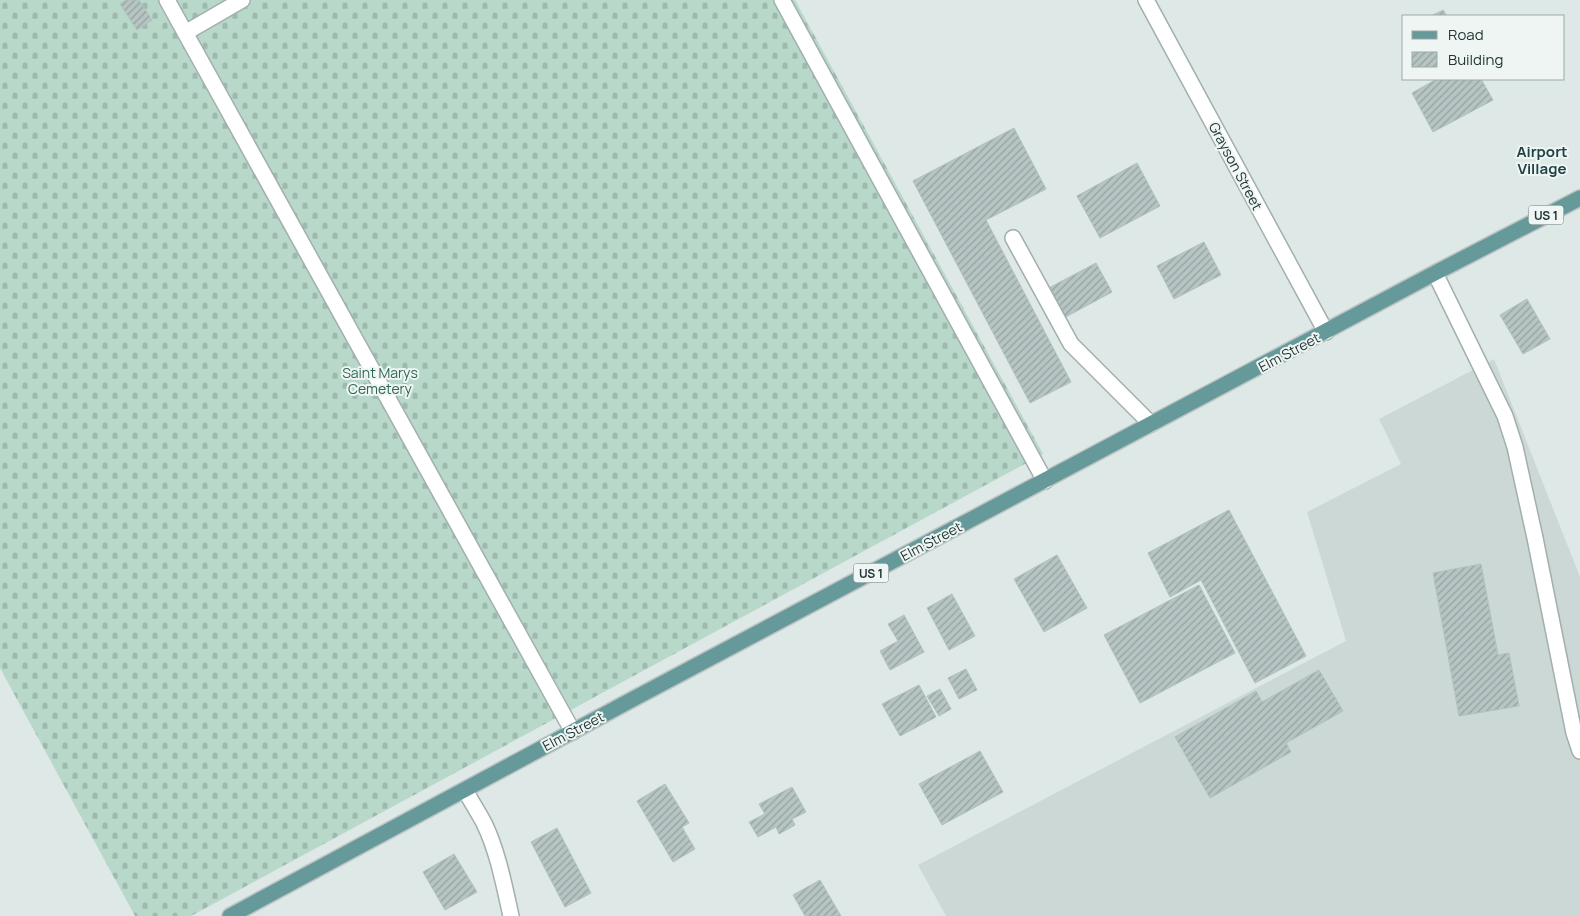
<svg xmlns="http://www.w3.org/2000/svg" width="1580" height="916" viewBox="0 0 1580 916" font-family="Manrope,sans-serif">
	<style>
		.built { fill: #ccd8d6 }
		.cemetery { fill: url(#cemetery-stones) }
		.building { fill: url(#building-hatch); stroke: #b1c1bf }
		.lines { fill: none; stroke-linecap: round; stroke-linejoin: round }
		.minor-casing { stroke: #a2afae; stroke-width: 18 }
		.major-casing { stroke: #bcc3c3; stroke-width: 18 }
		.minor { stroke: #fff; stroke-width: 15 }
		.major { stroke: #66999a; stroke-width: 15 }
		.labels { text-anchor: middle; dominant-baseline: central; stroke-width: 4; stroke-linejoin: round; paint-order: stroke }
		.shield { fill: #eef5f3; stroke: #5e6f6f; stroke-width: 1 }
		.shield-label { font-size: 12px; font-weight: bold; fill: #213636 }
		.street-label { font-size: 14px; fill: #213636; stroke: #eef5f3 }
		.park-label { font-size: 14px; fill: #2f6956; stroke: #eef5f3 }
		.neighbourhood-label { font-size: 15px; font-weight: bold; fill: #1f4446; stroke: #eef5f3 }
	</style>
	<defs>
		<pattern id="cemetery-stones" width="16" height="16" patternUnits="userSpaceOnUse" patternTransform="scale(1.25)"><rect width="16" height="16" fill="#b8d8ca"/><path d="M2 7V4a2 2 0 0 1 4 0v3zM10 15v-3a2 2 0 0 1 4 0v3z" fill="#9ebaae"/></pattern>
		<pattern id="building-hatch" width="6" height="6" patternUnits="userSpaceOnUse" patternTransform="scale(1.25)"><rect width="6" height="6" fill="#b6c5c3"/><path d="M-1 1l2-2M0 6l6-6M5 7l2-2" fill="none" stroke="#94a19f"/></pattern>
	</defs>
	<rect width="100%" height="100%" fill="#dee8e6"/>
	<path class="built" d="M1494 359 1580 577V916H946L918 865 1346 641 1307 512 1401 464 1379 419Z"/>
	<path class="cemetery" d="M0 0H795L1043 454 191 916H135L0 668Z"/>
	<path class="building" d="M126 0H139L152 20 137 30 120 4Z
		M1443 10 1447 16H1431Z
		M1434 79H1481L1493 100 1433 132 1412 93 1435 80Z
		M1014 128 1046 189 986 220 1071 382 1030 403 913 181Z
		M1137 163 1160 206 1100 238 1077 196Z
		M1204 242 1221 275 1174 299 1157 266Z
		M1096 263 1112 292 1062 319 1045 290Z
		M1527 299 1550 339 1523 354 1500 315Z
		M1229 510 1306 656 1255 683 1201 580 1170 597 1148 553Z
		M1057 555 1087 608 1044 632 1014 579Z
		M1481 564 1498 655 1509 653 1519 706 1459 716 1433 573Z
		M1199 585 1235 653 1140 703 1104 635Z
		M952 594 975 636 949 650 927 608Z
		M904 615 924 652 890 670 880 651 898 641 888 624Z
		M966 669 977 690 959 699 948 678Z
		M1319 670 1343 711 1286 743 1291 752 1210 798 1175 737 1256 691 1262 702Z
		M919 685 936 717 900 736 882 704Z
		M940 689 951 709 939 716 927 696Z
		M980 751 1003 792 942 825 919 784Z
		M665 784 689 823 682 827 695 849 673 862 637 801Z
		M792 787 806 812 792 819 795 825 779 834 776 827 758 837 749 822 765 814 759 804Z
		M557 828 591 893 565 907 531 842Z
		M454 854 477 892 445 910 423 872Z
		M820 880 841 916H805L793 895Z"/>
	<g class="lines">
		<g class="minor-casing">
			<path id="minor" d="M167 0 573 732
				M782 0 1045 481
				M1146 0 1326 332
				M185 33 242 0
				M1013 238 1071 344 1151 424
				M1435 273 1505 416 1515 447 1535 538 1574 733 1580 751
				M465 790C471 801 478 812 484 823 498 852 504 885 511 916"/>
		</g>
		<g class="major-casing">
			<path id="major" d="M230 916 635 698 1435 273 1580 198"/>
		</g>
		<use href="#minor" class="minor"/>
		<use href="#major" class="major"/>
	</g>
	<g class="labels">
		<g class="shield">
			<rect x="1528.5" y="205.5" width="35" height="19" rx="4"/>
			<rect x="853.5" y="563.5" width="35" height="19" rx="4"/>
		</g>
		<g class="shield-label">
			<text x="1546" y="215">US 1</text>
			<text x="871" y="573">US 1</text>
		</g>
		<g class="street-label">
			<text transform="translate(1236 166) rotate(62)">Grayson Street</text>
			<text transform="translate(1289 352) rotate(-28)">Elm Street</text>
			<text transform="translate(931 541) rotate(-28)">Elm Street</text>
			<text transform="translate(573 731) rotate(-28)">Elm Street</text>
		</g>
		<g class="park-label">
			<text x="380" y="372">Saint Marys<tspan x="380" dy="16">Cemetery</tspan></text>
		</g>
		<g class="neighbourhood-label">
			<text x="1542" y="151">Airport<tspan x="1542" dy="17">Village</tspan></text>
		</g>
	</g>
	<rect x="1402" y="15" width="162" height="65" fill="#eef5f3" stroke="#9ca9a7"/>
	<rect x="1412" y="31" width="25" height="8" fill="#66999a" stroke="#9ca9a7"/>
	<text x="1448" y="40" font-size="15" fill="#213636">Road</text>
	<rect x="1412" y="52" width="25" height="15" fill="url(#building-hatch)" stroke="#9ca9a7"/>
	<text x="1448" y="65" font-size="15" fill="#213636">Building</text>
</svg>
